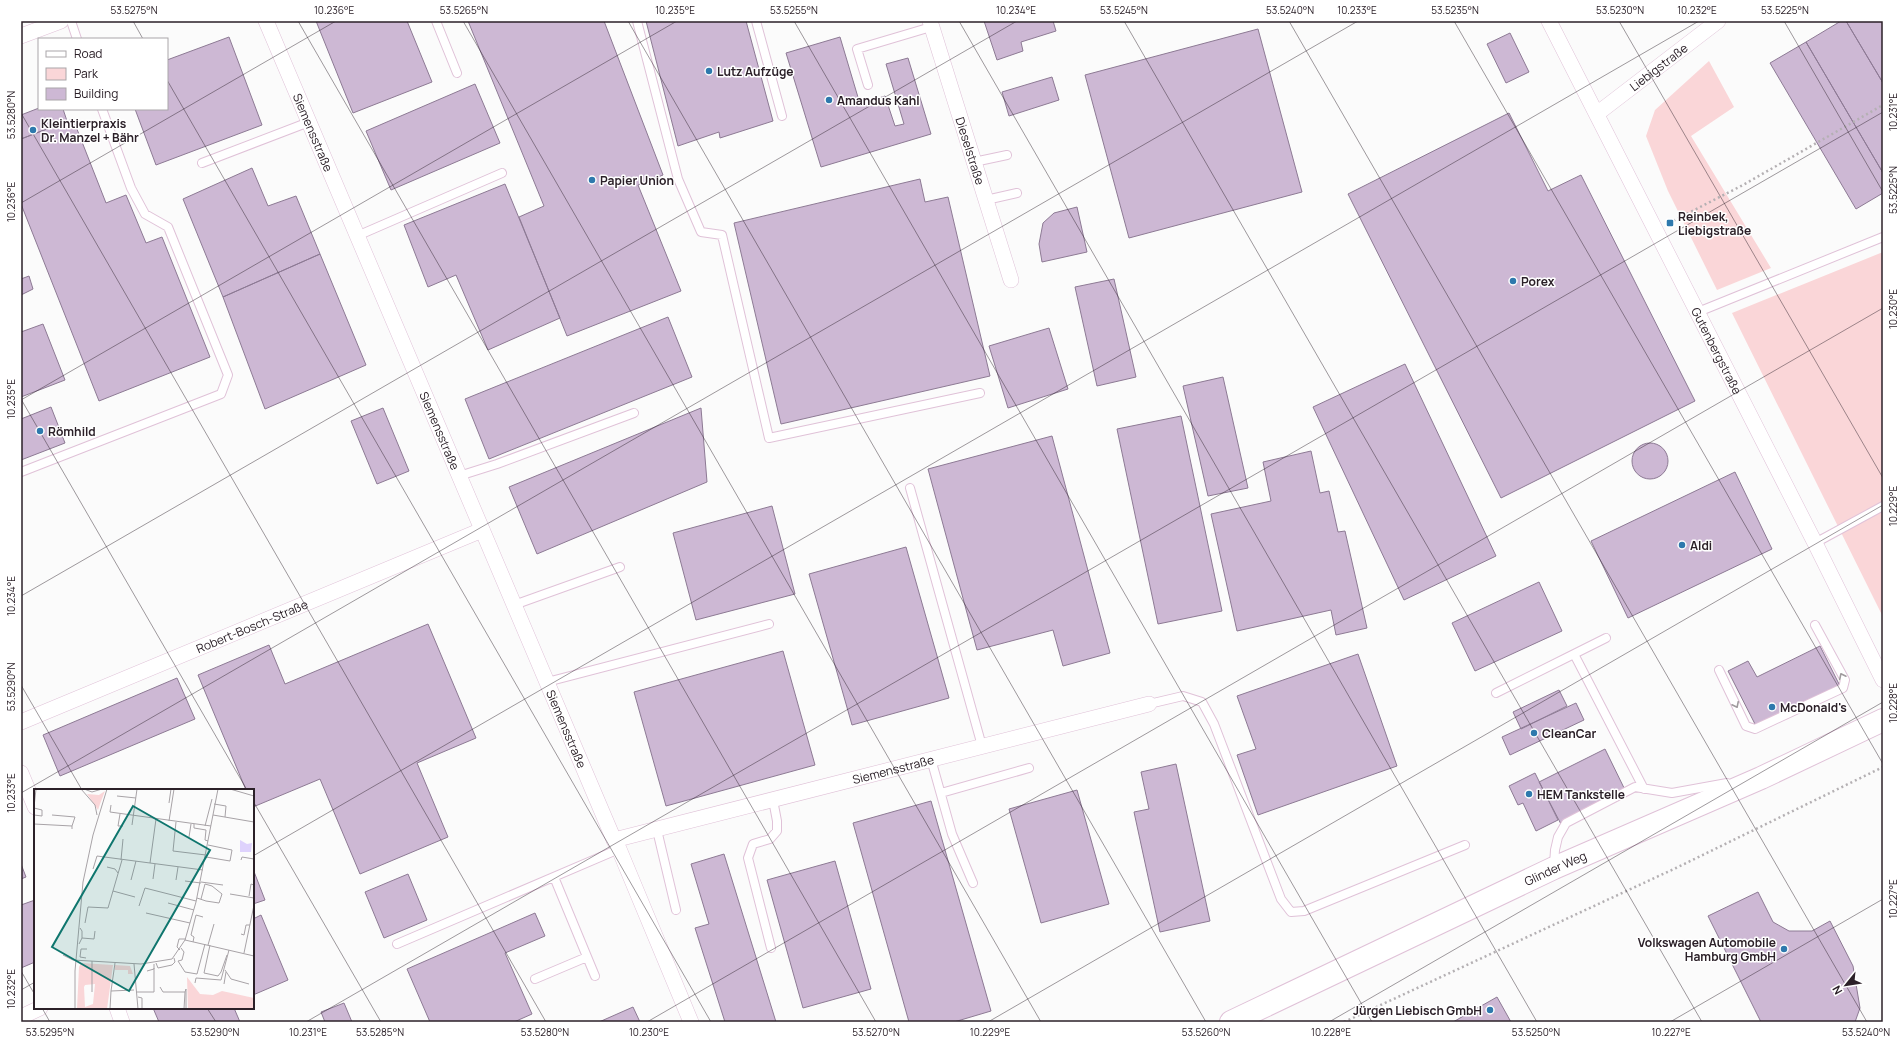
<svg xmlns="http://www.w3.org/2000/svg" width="1904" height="1043" viewBox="0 0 1904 1043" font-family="Manrope,sans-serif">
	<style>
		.green { fill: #fad6d8 }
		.building { fill: #cdb8d4; stroke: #8d7a94 }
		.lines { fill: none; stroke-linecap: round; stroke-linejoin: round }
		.service-casing { stroke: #e0c2d8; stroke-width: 10 }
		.minor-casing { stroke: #e0c2d8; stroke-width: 16 }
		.secondary-casing { stroke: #e0c2d8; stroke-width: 24 }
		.path { stroke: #b4b0b3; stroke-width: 2.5; stroke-dasharray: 2 3; stroke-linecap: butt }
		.service { stroke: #fff; stroke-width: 8 }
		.minor { stroke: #fff; stroke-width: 15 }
		.secondary { stroke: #fff; stroke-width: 22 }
		.oneway { stroke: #a09b9e }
		.ticks { fill: none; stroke: #2b2028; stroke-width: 1; stroke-opacity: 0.45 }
		.poi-dot { fill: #2e79ad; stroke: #fff; stroke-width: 1.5 }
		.labels { text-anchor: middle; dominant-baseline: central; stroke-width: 3; stroke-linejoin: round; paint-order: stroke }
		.street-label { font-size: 12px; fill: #2b2028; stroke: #fff }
		.poi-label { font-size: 12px; font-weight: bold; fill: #2b2028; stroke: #fff; text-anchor: start }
		.inset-road { fill: none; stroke: #a8a3a7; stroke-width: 1 }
		.view { fill: #0f766e; fill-opacity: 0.15; stroke: #0f766e; stroke-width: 2 }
		.inset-edge { fill: none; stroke: #2b2028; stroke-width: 2 }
		.neatline { fill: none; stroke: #2b2028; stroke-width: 1.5 }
		.ticks-label { font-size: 10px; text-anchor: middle; fill: #2b2028 }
	</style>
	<rect width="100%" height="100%" fill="#fbfbfb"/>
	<path class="green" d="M1709 61 1734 107 1691 136 1771 268 1717 290 1668 191 1646 136 1655 110Z
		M1883 252V617L1732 313Z"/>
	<path class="building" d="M316 21H407L432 82 353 113Z
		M468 21H604L663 175 638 185 681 291 567 336 519 217 544 206Z
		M646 21H746L773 121 720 138 719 132 678 146Z
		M984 21H1053L1056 31 1021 42 1023 51 997 60Z
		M1841 21H1846L1883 83V173L1806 42Z
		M1846 21H1883V83Z
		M1258 29 1302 192 1129 238 1085 75Z
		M1510 33 1529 72 1506 83 1487 44Z
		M229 37 262 125 156 165 135 109H167V60Z
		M840 37 860 104 885 96 895 126 904 124 886 64 908 58 931 134 821 167 786 53Z
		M1806 42 1883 173V193L1856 209 1770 63Z
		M1052 77 1059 100 1009 116 1002 92Z
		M475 84 500 143 391 190 366 131Z
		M39 108 63 109 67 121 21 139V115Z
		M1509 113 1548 191 1581 175 1695 401 1501 498 1348 194Z
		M73 119 106 203 126 195 146 243 162 237 210 357 99 401 21 204V139Z
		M252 168 268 206 296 196 320 254 223 297 183 199Z
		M920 179 925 202 948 197 990 376 781 424 734 223Z
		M505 184 560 318 488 350 456 275 428 287 404 225Z
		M1077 207 1087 252 1042 262 1039 244 1043 223 1054 213Z
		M320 254 366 365 265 409 223 297Z
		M29 276 33 289 21 295V279Z
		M1114 279 1136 377 1097 386 1075 287Z
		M668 317 692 377 489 459 465 399Z
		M43 324 65 380 21 397V332Z
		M1049 328 1068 389 1008 408 989 346Z
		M1405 364 1496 556 1404 600 1313 407Z
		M1223 377 1248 488 1208 496 1183 386Z
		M51 407 65 443 21 460V419Z
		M383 408 409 471 377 484 351 421Z
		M701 408 707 482 537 554 509 487Z
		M1181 416 1222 611 1158 624 1117 429Z
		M1052 436 1110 653 1063 666 1053 630 977 650 928 469Z
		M1632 461a18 18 0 1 1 36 0a18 18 0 1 1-36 0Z
		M1311 451 1320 493 1329 491 1338 532 1345 531 1367 628 1336 635 1331 610 1237 631 1211 514 1271 501 1263 462Z
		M1735 472 1772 549 1628 618 1591 541Z
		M772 506 795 594 696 620 673 533Z
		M906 547 949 698 852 725 809 574Z
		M1539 582 1562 631 1475 671 1452 623Z
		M428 624 476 738 417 763 448 837 360 874 320 779 253 807V790H246L198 675 269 645 285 684Z
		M1820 646 1840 686 1757 728 1728 671 1748 661 1757 677Z
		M783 651 815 765 666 806 634 692Z
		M1358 654 1397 766 1258 815 1237 755 1256 749 1237 696Z
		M177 678 195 719 60 776 43 735Z
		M1559 690 1567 706 1521 729 1513 712Z
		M1576 703 1584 720 1510 755 1502 737Z
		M1605 749 1627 794 1562 826 1539 782Z
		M1176 764 1210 921 1160 932 1134 812 1149 809 1141 772Z
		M1535 773 1558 820 1536 831 1523 803 1518 805 1509 786Z
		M1077 790 1109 904 1041 923 1009 809Z
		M931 801 991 1011 954 1022H909L853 823Z
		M724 854 776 1022H725L695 928 709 924 691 864Z
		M835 861 871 989 803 1008 767 880Z
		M21 864 26 877 21 879Z
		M253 869 265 900 253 904Z
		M408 874 427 920 384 938 365 892Z
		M1758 892 1773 922 1789 931H1812L1830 921 1853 966 1860 1008 1855 1022H1761L1708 916Z
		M35 900V962L21 968V905Z
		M535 913 545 936 505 953 532 1014 514 1022H430L407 969Z
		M261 915 288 980 253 995V919Z
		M1497 997 1511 1022H1453Z
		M344 1003 352 1022H325L321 1012Z
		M633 1007 640 1022H599Z
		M153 1008H234L240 1022H159Z"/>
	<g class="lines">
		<g class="service-casing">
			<path id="service" d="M71 21 77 39
				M436 21 457 73
				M637 21 678 179 701 232 722 235 769 438 980 393
				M756 21 782 116
				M868 85 857 49 931 27
				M974 162 1007 155
				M202 163 309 122
				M986 200 1017 193
				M357 236 502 173
				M1698 312 1883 237
				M21 472 221 394 228 375 168 227 145 214 131 188 102 109
				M459 476 497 464 634 413
				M910 488 982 746
				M1815 543 1883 506
				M514 605 620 567
				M1574 654 1606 638
				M1719 670 1746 726 1755 729 1843 688 1845 680 1815 625
				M547 682 769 624
				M1496 693 1574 654 1644 789
				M1149 704 1183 696 1202 702 1214 724 1281 899 1291 912 1304 911 1465 845
				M931 759 952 834 973 883
				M941 793 1029 768
				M657 830 676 910
				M1554 865 1555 850 1558 837 1566 823 1635 787 1672 793 1727 783
				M554 877 595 976
				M397 944 619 849
				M771 948 748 858 753 844 770 839 777 831V821L773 800
				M535 979 587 957"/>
		</g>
		<g class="minor-casing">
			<g id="minor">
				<path id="s1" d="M266 21 614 840 619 849 691 1022"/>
				<path id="s2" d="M930 21 1011 280"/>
				<path id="s3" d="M1549 21 1815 543 1883 680"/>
				<path d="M21 36 61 21"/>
				<path id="s4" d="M1598 113 1718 21"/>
				<path id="s5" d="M21 722 482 530"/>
				<path d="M21 773 35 807"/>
				<path id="s6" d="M614 840 1149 704"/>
				<path d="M117 1008 122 1022"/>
				<path d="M21 1017 40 1008"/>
			</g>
		</g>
		<g class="secondary-casing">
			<g id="secondary">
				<path id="s7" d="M1231 1022 1554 868 1761 778 1883 720"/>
			</g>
		</g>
		<path class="path" d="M1669 223 1743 185 1883 105
			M1344 1022 1676 868 1883 767"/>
		<use href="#service" class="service"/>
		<use href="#minor" class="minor"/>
		<use href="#secondary" class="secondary"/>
	</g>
	<defs><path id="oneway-chevron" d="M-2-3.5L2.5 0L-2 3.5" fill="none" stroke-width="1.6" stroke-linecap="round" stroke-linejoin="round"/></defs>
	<g class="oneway">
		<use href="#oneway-chevron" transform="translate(1842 676) rotate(-116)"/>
		<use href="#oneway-chevron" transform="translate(1736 705) rotate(64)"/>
	</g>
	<path class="ticks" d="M133 21 143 39M298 21 876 1022M463 21 1041 1022M628 21 1206 1022M794 21 1372 1022M959 21 1537 1022M1124 21 1702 1022M1289 21 1867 1022M1454 21 1883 764M1619 21 1883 478M1784 21 1883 192M167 80 711 1022M21 113 546 1022M21 203 336 21M21 399 247 790M21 400 677 21M21 596 1017 21M21 685 82 790M21 793 1358 21M253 801 381 1022M253 856 1699 21M21 971 35 995M21 990 35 982M42 1008 50 1022M207 1008 216 1022M306 1022 1883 112M647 1022 1883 308M988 1022 1883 505M1329 1022 1883 702M1670 1022 1883 899"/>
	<g class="poi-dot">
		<circle cx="709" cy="71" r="4"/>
		<circle cx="829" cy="100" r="4"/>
		<circle cx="33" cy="130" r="4"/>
		<circle cx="592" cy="180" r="4"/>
		<rect x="1666" y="219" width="8" height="8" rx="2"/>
		<circle cx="1513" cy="281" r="4"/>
		<circle cx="40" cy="431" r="4"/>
		<circle cx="1682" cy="545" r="4"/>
		<circle cx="1772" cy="707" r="4"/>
		<circle cx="1534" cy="733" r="4"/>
		<circle cx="1529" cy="794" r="4"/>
		<circle cx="1784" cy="949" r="4"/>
		<circle cx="1490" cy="1010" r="4"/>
	</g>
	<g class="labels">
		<g class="street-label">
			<text stroke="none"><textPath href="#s4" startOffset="76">Liebigstraße</textPath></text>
			<text stroke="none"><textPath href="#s1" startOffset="121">Siemensstraße</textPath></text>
			<text stroke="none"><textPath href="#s2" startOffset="136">Dieselstraße</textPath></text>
			<text stroke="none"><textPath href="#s3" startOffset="370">Gutenbergstraße</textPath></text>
			<text stroke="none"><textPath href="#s1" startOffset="445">Siemensstraße</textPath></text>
			<text stroke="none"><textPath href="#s5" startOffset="250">Robert-Bosch-Straße</textPath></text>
			<text stroke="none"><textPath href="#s1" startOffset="769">Siemensstraße</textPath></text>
			<text stroke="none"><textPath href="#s6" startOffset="288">Siemensstraße</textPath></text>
			<text stroke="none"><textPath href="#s7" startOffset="359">Glinder Weg</textPath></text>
		</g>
		<g class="poi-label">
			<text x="717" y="71">Lutz Aufzüge</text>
			<text x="837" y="100">Amandus Kahl</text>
			<text x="41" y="123">Kleintierpraxis<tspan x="41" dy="14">Dr. Manzel + Bähr</tspan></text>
			<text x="600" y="180">Papier Union</text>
			<text x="1678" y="216">Reinbek,<tspan x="1678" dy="14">Liebigstraße</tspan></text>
			<text x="1521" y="281">Porex</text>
			<text x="48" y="431">Römhild</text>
			<text x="1690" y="545">Aldi</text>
			<text x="1780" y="707">McDonald's</text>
			<text x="1542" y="733">CleanCar</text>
			<text x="1537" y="794">HEM Tankstelle</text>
			<text x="1776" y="942" text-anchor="end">Volkswagen Automobile<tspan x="1776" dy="14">Hamburg GmbH</tspan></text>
			<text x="1482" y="1010" text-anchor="end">Jürgen Liebisch GmbH</text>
		</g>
	</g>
	<g transform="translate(34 789)">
		<rect width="220" height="220" fill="#fbfbfb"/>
		<path d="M71 2 66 15 64 21 53 5 65 6ZM47 174 79 176 73 220H43L45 178ZM61 195 59 215 51 218 50 198 51 196ZM81 176 96 177 99 185H94V181H81ZM153 188 166 205 179 206 188 202 220 209V220H154Z" fill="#fad6d8" fill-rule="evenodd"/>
		<path d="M206 51 213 55 218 54 217 63H206Z" fill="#ded2fc"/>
		<path class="inset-road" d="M47 0 61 16 63 26M50 0 58 3 68 0M196 0 220 7M83 7 102 9M135 14 137 0M180 15 192 17 191 28M77 16 76 23 177 37M0 18 2 0M0 19 8 21V27L0 26M86 25 84 37H89M18 26 41 28 38 37M179 26 220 33M135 32 140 0M142 33 139 62 172 66M0 35 38 37V40M160 35V39L172 41 171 51 174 52M98 36 103 0M171 37 178 10M155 48 157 35M172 68 196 72 198 61 174 56M87 71 89 50M207 71 208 68 220 70M116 74 122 30M73 78 81 80 84 84M59 80 63 67 169 81M119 90 121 75M97 91 102 72M142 91 144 78M151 92 167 94M167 93 189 96M79 102 101 108M196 105 220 109M215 107 217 95 220 96M163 109 172 112 185 114 188 105 178 97 171 95 167 110M134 114 160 121M105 117 111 99 162 112M112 124 156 134M51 134 54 118 74 119 88 71M207 145 210 146 212 136H216M48 149 60 150 61 142M151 151 220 167M159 153 160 148 157 146 162 126 169 128M45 155 48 149V142L46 139M174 156 180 135M176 156 170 184 184 187 187 183M146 161 143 158 145 150H152M210 164 220 116M29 166 39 171 107 175 138 170 151 151 162 113 184 0M52 169 46 168 47 160H53M144 172 151 183 163 185 171 155M144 172 148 171 150 163 147 159M81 174 77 202 100 201M122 174 124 179 138 176 141 173 140 169M100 175 104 220M191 181 197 190 215 195M113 182 120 180V175M187 183 193 166M161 194 162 189 187 191 195 161M190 195 192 183M126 198 129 203H151L150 220M58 203V172M103 203H120V179M151 203 152 200V220M104 208 108 209V220M41 220V182L49 93 59 46 73 0M76 220 77 202"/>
		<path class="view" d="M99 17 176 61 95 202 18 158Z"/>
		<rect width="220" height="220" class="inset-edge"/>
	</g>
	<rect width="1904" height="1043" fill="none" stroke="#ffffff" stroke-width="44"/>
	<rect x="38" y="38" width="130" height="72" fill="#ffffff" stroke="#aaa6a9"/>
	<rect x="46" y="51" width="20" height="6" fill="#ffffff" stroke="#aaa6a9"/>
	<text x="74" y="58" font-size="12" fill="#2b2028">Road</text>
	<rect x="46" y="68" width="20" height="12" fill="#fad6d8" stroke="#aaa6a9"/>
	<text x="74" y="78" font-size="12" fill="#2b2028">Park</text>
	<rect x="46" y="88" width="20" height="12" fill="#cdb8d4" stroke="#aaa6a9"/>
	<text x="74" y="98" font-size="12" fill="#2b2028">Building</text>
	<g transform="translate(1846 985) rotate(240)" stroke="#ffffff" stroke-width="3" paint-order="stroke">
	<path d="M0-3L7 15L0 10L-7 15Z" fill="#2b2028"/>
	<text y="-6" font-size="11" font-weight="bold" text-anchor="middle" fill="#2b2028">N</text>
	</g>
	<rect x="22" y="22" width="1860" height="999" class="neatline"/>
	<g class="ticks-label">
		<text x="134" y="14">53.5275°N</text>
		<text x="334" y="14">10.236°E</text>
		<text x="464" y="14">53.5265°N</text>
		<text x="675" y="14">10.235°E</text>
		<text x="794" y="14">53.5255°N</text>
		<text x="1016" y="14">10.234°E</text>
		<text x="1124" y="14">53.5245°N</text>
		<text x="1290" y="14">53.5240°N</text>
		<text x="1357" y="14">10.233°E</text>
		<text x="1455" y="14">53.5235°N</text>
		<text x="1620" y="14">53.5230°N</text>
		<text x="1697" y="14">10.232°E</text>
		<text x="1785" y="14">53.5225°N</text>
		<text transform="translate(1893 112) rotate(-90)" y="4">10.231°E</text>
		<text transform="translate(11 115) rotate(-90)" y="4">53.5280°N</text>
		<text transform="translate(1893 190) rotate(-90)" y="4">53.5225°N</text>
		<text transform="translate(11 202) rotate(-90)" y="4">10.236°E</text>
		<text transform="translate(1893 309) rotate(-90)" y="4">10.230°E</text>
		<text transform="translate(11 399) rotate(-90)" y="4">10.235°E</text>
		<text transform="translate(1893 506) rotate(-90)" y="4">10.229°E</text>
		<text transform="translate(11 596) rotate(-90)" y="4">10.234°E</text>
		<text transform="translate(11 687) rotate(-90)" y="4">53.5290°N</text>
		<text transform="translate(1893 703) rotate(-90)" y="4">10.228°E</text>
		<text transform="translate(11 793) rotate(-90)" y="4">10.233°E</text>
		<text transform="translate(1893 899) rotate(-90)" y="4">10.227°E</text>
		<text transform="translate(11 989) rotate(-90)" y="4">10.232°E</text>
		<text x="50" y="1036">53.5295°N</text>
		<text x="215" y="1036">53.5290°N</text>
		<text x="308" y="1036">10.231°E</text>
		<text x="380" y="1036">53.5285°N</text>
		<text x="545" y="1036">53.5280°N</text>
		<text x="649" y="1036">10.230°E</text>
		<text x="876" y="1036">53.5270°N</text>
		<text x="990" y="1036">10.229°E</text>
		<text x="1206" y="1036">53.5260°N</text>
		<text x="1331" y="1036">10.228°E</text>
		<text x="1536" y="1036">53.5250°N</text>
		<text x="1671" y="1036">10.227°E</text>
		<text x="1866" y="1036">53.5240°N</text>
	</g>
</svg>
